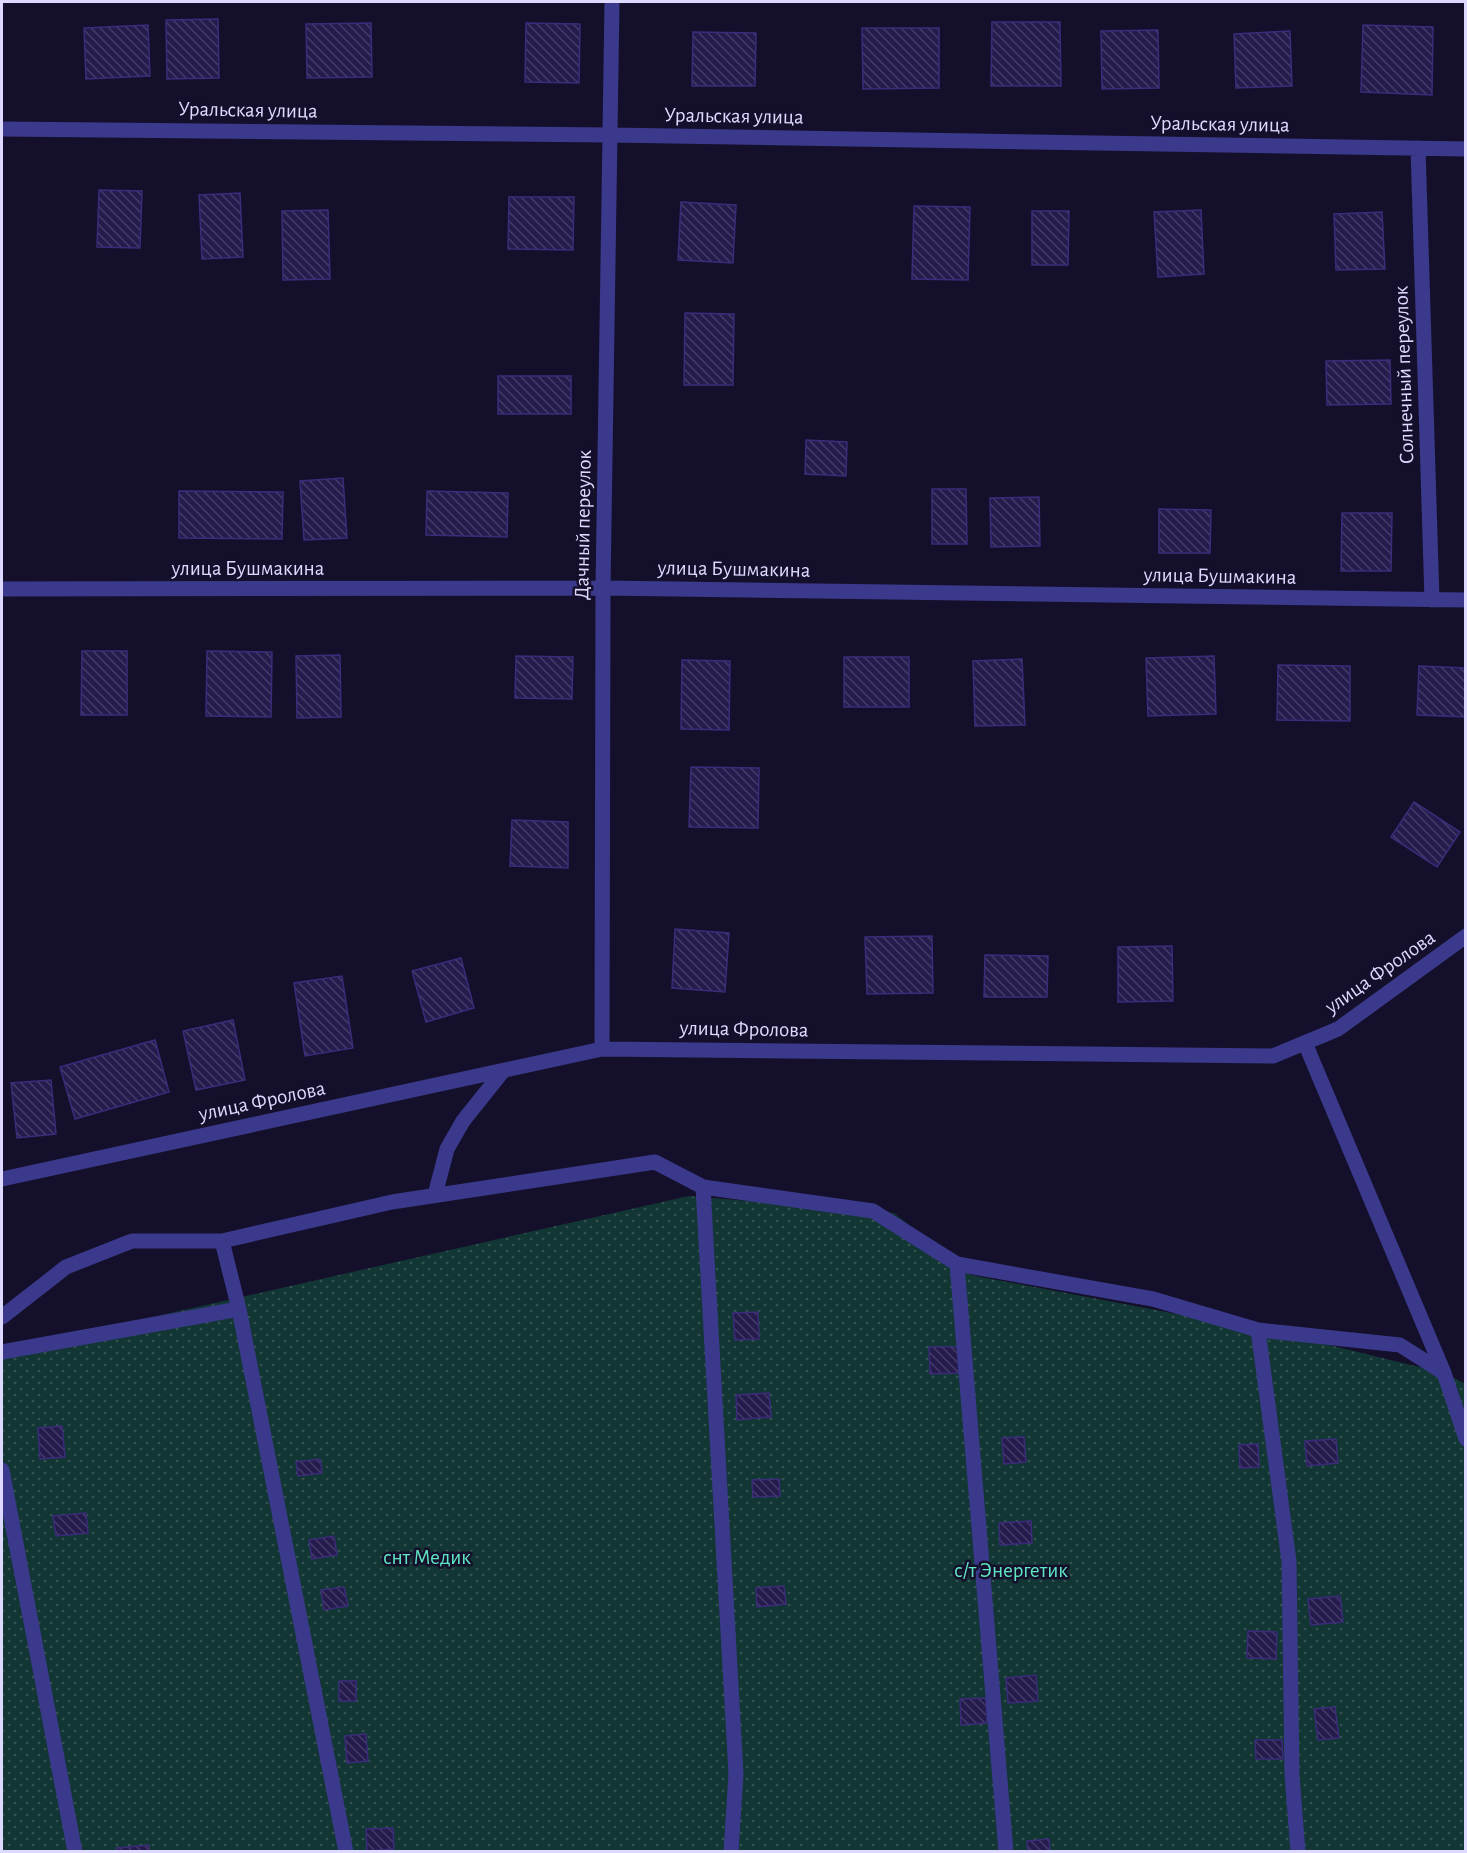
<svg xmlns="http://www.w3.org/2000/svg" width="1467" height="1853" viewBox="0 0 1467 1853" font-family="'Alegreya Sans',sans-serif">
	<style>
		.park { fill: url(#park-dots) }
		.building { fill: url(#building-back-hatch); stroke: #3a2c7a; stroke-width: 1.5 }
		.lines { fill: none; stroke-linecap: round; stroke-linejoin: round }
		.service { stroke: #3b398c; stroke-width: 15 }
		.minor { stroke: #3b398c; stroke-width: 15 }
		.labels { text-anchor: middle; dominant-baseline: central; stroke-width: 5; stroke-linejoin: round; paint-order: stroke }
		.street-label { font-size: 21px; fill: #dedaff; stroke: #14102c }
		.park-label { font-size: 21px; fill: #5fe6c3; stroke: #14102c }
	</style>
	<defs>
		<pattern id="park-dots" width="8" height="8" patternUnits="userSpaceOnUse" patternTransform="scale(1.5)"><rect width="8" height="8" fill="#123634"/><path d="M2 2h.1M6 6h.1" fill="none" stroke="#345252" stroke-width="1.8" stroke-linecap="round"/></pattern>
		<pattern id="building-back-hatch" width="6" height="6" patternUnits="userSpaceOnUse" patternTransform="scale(1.5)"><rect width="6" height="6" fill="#251b4d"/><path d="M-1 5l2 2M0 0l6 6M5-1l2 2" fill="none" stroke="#443c68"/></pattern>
	</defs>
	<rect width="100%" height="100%" fill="#14102c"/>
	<path class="park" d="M689 1196 894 1213 971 1275 1288 1335 1444 1373 1466 1384 1465 1851H2V1351Z"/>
	<path class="building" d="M218 19 219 78 167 79 166 20Z
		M992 22H1060L1061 86H991Z
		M371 23 372 77 307 78 306 24Z
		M526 23 580 24 579 83 525 82Z
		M148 25 150 76 86 79 84 28Z
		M1363 25 1433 27 1432 95 1361 92Z
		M862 28H939V88L863 89Z
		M1158 30 1159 88 1102 89 1101 31Z
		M1290 31 1292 86 1236 88 1234 34Z
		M693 32 756 33 755 86H692Z
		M99 190 142 191 140 248 97 247Z
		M240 193 243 257 202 259 199 195Z
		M509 197H574L573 250 508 249Z
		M681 202 736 205 733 263 678 260Z
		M914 206 970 207 968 280 912 279Z
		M328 210 330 279 283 280 282 211Z
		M1201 210 1204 274 1158 277 1154 212Z
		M1032 211H1069L1068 265H1032Z
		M1382 212 1385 269 1336 270 1334 214Z
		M685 313 734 314 733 385H684Z
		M1390 360 1391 404 1327 405 1326 361Z
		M498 376H571V414H498Z
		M806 440 847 442 846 476 805 474Z
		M343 478 347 538 304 540 300 481Z
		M932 489H966L967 544H932Z
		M179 491 283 492 282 539 179 538Z
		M427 491 508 493 507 537 426 535Z
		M1039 497 1040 546 991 547 990 498Z
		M1159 509 1211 510 1210 553H1159Z
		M1342 513H1392L1391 571H1341Z
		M82 651H127V715H81Z
		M207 651 272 652 271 717 206 716Z
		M340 655 341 717 297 718 296 656Z
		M516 656 573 657 572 699 515 698Z
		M1214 656 1216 714 1148 716 1146 658Z
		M844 657H909V707H844Z
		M1022 659 1025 725 975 726 973 661Z
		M682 660 730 661 729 730 681 729Z
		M1278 665 1350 666V721L1277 720Z
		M1419 666 1466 668V717L1417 715Z
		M691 767 759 768 758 828 689 827Z
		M1414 802 1460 832 1437 867 1391 837Z
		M512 820 568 822V868L510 866Z
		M675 929 729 933 725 992 672 988Z
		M932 936 933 993 867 994 865 937Z
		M1172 946 1173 1001 1118 1002V947Z
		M985 955 1048 956 1047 997H984Z
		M461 958 474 1008 426 1022 412 971Z
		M342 976 353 1048 305 1056 294 983Z
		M233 1020 245 1080 196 1090 183 1031Z
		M155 1040 169 1092 75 1119 60 1067Z
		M51 1080 56 1134 17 1138 11 1083Z
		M758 1312 759 1339 735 1340 733 1313Z
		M929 1347H958L959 1373 930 1374Z
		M769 1393 771 1417 737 1420 736 1395Z
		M62 1426 65 1457 40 1459 38 1428Z
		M1024 1437 1026 1462 1004 1464 1002 1438Z
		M1336 1439 1338 1463 1307 1466 1305 1441Z
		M1258 1444 1259 1467 1240 1468 1239 1445Z
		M320 1459 322 1473 298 1476 296 1462Z
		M779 1479 780 1496 753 1497 752 1480Z
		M86 1513 88 1533 56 1536 53 1516Z
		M1031 1521 1032 1543 1000 1545 999 1523Z
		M334 1536 337 1555 312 1559 309 1540Z
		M784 1586 786 1604 757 1607 756 1588Z
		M344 1587 348 1606 324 1610 321 1590Z
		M1340 1596 1343 1622 1311 1625 1308 1599Z
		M1248 1631 1277 1632 1276 1659 1247 1658Z
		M1036 1675 1038 1701 1008 1703 1006 1678Z
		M339 1681H356V1701H339Z
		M986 1698 987 1723 961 1725 960 1699Z
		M1335 1707 1339 1738 1318 1740 1314 1709Z
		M366 1734 368 1761 347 1763 345 1736Z
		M1255 1740H1282L1283 1759H1256Z
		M393 1828 394 1849 367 1851 366 1829Z
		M1049 1839 1050 1852H1028L1027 1841Z
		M149 1845V1852H117V1848Z"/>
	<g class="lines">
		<path class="service" d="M1305 1043 1444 1373
			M703 1187 736 1774 731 1852
			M435 1195 447 1149 463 1121 503 1071
			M222 1241 239 1309 346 1852
			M957 1264 1006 1852
			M2 1317 66 1267 132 1241H222L392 1202 655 1162 703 1187 873 1211 957 1264 1153 1299 1258 1330 1400 1345 1444 1373 1466 1439
			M1258 1330 1289 1561 1292 1775 1298 1852
			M2 1352 239 1309
			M2 1470 75 1852"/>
		<path class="minor" d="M2 129 610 135 1466 149
			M1418 148 1432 600
			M2 589 603 588 1466 600
			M602 1049 603 588 612 2
			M2 1179 602 1049 1273 1056 1338 1029 1466 936"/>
	</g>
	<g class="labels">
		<g class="street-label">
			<text transform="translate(248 110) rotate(1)">Уральская улица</text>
			<text transform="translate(734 116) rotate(1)">Уральская улица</text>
			<text transform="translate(1220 124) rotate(1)">Уральская улица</text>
			<text transform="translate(1404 375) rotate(-92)">Солнечный переулок</text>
			<text transform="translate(583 525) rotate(-89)">Дачный переулок</text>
			<text x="248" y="568">улица Бушмакина</text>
			<text transform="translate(734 569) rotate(1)">улица Бушмакина</text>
			<text transform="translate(1220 576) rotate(1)">улица Бушмакина</text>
			<text transform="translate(1380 972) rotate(-35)">улица Фролова</text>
			<text transform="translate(744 1029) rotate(1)">улица Фролова</text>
			<text transform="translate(262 1101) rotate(-12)">улица Фролова</text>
		</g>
		<g class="park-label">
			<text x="427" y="1557">снт Медик</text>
			<text x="1011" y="1570">с/т Энергетик</text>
		</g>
	</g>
	<rect width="1467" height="1853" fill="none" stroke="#dedaff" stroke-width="6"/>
</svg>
